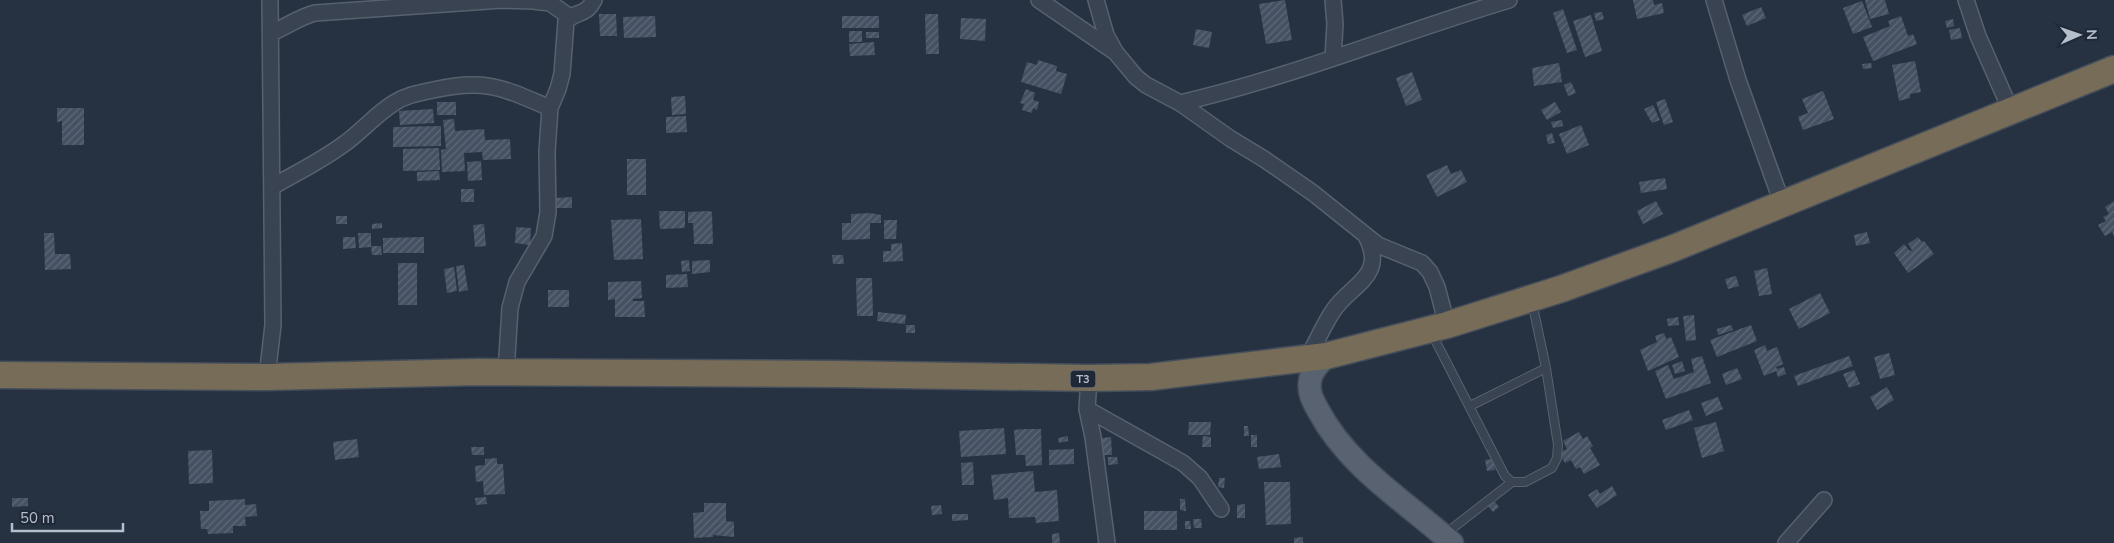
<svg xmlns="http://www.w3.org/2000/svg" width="2114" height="543" viewBox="0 0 2114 543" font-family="'Nunito Sans',sans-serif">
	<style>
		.building { fill: url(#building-hatch) }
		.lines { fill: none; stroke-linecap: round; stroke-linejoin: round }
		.lane-casing { stroke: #58616e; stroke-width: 10 }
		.street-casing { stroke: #58616e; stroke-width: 18 }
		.primary-casing { stroke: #444c5a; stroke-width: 25 }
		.highway-casing { stroke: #454e5b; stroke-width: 29 }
		.lane { stroke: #3a4351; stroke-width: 8 }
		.street { stroke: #3a4351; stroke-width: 15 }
		.primary { stroke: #586271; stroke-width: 22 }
		.highway { stroke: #776c57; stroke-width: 26 }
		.labels { text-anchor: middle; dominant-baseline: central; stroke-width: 4; stroke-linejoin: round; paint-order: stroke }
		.shield { fill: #1f2837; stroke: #89919f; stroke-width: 1 }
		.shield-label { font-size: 11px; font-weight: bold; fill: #b7becb }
	</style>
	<defs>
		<pattern id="building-hatch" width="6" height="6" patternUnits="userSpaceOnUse" patternTransform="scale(1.25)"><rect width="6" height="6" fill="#455163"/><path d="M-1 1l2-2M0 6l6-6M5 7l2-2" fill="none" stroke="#5e6878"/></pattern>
	</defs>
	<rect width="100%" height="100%" fill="#263142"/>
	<path class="building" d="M1285 0 1292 40 1266 44 1259 4Z
		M1633 0H1653L1654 5 1662 3 1664 13 1637 19Z
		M1865 0H1885L1889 14 1870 19Z
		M1862 1 1872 27 1853 34 1843 8Z
		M1761 7 1766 18 1747 26 1742 15Z
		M1563 9 1577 50 1567 53 1553 13Z
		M1602 12 1604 19 1596 21 1594 13Z
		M599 14H616L617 36H600Z
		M925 14H938L939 54H926Z
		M1591 15 1602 51 1585 57 1573 21Z
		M655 16 656 37 624 38 623 17Z
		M842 16H879V28H842Z
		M1901 16 1908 36 1913 34 1917 44 1873 61 1863 37 1890 26 1888 21Z
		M961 18 986 19 985 41 960 39Z
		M1953 19 1954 26 1947 28 1945 21Z
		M1960 28 1962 38 1951 40 1949 30Z
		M1196 29 1212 32 1209 48 1193 45Z
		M849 31H862V42H849Z
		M866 32H879V38H866Z
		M874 42 875 55 850 56 849 44Z
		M1038 60 1057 66 1056 71 1067 74 1061 94 1021 82 1027 62 1037 65Z
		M1915 61 1921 92 1910 94V98L1899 101 1892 65Z
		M1559 63 1562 82 1534 86 1532 68Z
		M1871 63 1872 68 1863 69 1862 64Z
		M1412 72 1422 100 1406 106 1396 78Z
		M1571 82 1576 93 1568 96 1564 85Z
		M1026 89 1035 93 1033 100 1039 102 1037 110 1033 108 1032 113 1022 110 1024 104 1020 103Z
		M1823 91 1834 119 1803 130 1798 117 1808 113 1802 99Z
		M685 96 686 114 672 115 671 97Z
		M1665 99 1673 122 1664 125 1656 102Z
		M437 102H456V115H437Z
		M1555 102 1561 112 1547 120 1541 110Z
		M1653 105 1660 120 1652 123 1644 109Z
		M57 108H84V145H62V121L57 122Z
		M433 109 434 123 400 125 399 111Z
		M686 116 687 132 666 133V117Z
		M454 119 455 131 484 129 485 140 510 139 511 159 483 160 482 152 464 153 465 171 442 172 441 150 446 149 443 120Z
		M1562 120 1563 126 1553 128 1551 122Z
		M1581 125 1589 145 1567 154 1559 134Z
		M441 126V146L393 147V127Z
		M1552 133 1555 143 1548 144 1546 135Z
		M439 148 440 170 403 171V149Z
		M627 159H646V195H627Z
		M481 161 482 180 468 181 467 162Z
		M1447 165 1451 174 1461 170 1467 182 1437 197 1426 175Z
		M439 171 440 180 417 181V172Z
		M1665 178 1667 189 1641 193 1639 182Z
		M461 189H474V202H461Z
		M572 197V208H555V198Z
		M1656 201 1663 214 1643 224 1637 211Z
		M2114 201V236L2112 232 2105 236 2098 225 2106 221 2103 217 2109 214 2105 207Z
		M659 211H685V228L660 229Z
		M709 211 712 212 713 244H694L693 223H688V212Z
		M870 213 881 215V223H870V239L842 240V223H851V214Z
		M336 216H347V224H336Z
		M641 219 643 259 614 260 611 220Z
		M884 220H897L896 239H884Z
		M382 223V228L372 229V224Z
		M484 224 486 246 475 247 473 225Z
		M516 227 531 228 530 245 515 243Z
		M1867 232 1870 243 1856 246 1854 235Z
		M44 233H54L55 254H70L71 269 45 270Z
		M358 233H371V246H381L382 255H372L371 247 359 248Z
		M343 237H355L356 248 343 249Z
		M424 237V253H383V238Z
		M1918 237 1922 242 1924 241 1934 254 1908 273 1894 253 1904 244 1910 251 1912 250 1908 244Z
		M902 243 903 261 883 262V251H891V244Z
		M832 255H843L844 264H833Z
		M689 260 690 271 682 272 681 261Z
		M710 260V272L692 274V261Z
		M398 263H417V305H398Z
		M464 265 468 290 459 292 456 266Z
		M454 267 457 291 447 293 444 269Z
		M1767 268 1772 294 1759 296 1754 271Z
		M687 274 688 287 666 288V275Z
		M1736 276 1739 286 1728 289 1725 279Z
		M856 278H872L873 316H857Z
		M641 281 642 298 633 299V301H644L645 317H615V299L608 300V282Z
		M548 290H569V307H548Z
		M1820 293 1830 313 1799 329 1789 309Z
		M878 312 906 315 905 324 877 321Z
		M1694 315 1696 340 1686 341 1683 316Z
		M1678 317 1679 325 1668 326 1667 319Z
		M906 325H915V333H906Z
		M1731 325 1733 330 1718 335 1717 329Z
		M1751 325 1757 341 1717 357 1710 340Z
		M1664 333 1666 339 1671 337 1679 357 1648 371 1640 350 1657 342 1655 336Z
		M1765 345 1767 351 1777 347 1783 364 1776 367 1777 369 1784 367 1786 374 1778 377 1776 371 1764 376 1754 350Z
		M1889 353 1895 375 1880 379 1874 357Z
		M1702 356 1711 383 1666 399 1655 371 1668 365 1674 379 1694 372 1691 359Z
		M1849 356 1853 366 1798 386 1794 376Z
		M1682 361 1685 371 1675 374 1672 365Z
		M1737 368 1742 379 1726 385 1722 374Z
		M1854 370 1860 384 1849 388 1843 374Z
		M1887 387 1894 400 1877 410 1870 397Z
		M1718 397 1723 409 1706 416 1701 403Z
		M1689 410 1693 420 1666 430 1662 420Z
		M1189 422H1211L1210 435H1188Z
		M1716 422 1724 451 1702 458 1694 428Z
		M1244 426H1248L1249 436H1244Z
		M1004 428 1006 454 961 457 959 431Z
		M1025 429H1041L1042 465 1026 466 1025 455H1016L1014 430Z
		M1579 432 1583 439 1587 436 1593 446 1590 448 1600 465 1584 474 1580 467 1576 469 1571 460 1565 463 1559 453 1567 449 1563 441Z
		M1251 435H1257V447H1251Z
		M1068 436V441L1059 443 1058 438Z
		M1203 436 1211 437V447H1202Z
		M1111 437 1112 455H1102L1101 438Z
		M357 439 359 457 335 460 333 442Z
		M471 447H484V455H472Z
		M1074 449V464L1049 465V450Z
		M212 450 213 483 189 484 188 451Z
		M1279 454 1281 467 1259 469 1257 457Z
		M1108 457H1117L1118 464 1108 465Z
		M497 458V464H503L505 494 484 495 483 481 476 482 475 466 485 465V459Z
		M1493 459 1495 470 1487 471 1485 460Z
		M973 462 974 485H962L961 463Z
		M1033 471 1035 492 1057 490 1059 521 1036 523 1035 517 1009 518 1008 498 994 500 991 475Z
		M1219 478H1225L1224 488 1218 487Z
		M1264 482H1290L1291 524 1266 525Z
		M1612 486 1617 495 1597 508 1588 495 1597 489 1600 494Z
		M486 497 487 504 476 505 475 498Z
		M12 498H28V506L12 507Z
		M245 499V505L256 504 257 516 245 517 246 526H233V533L208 534 207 529H201L200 511H209V501Z
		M1180 499H1185L1186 511 1180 510Z
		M1494 501 1499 507 1493 512 1488 506Z
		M704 503H726V521L734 522V537L713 535V537L694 538 693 513 704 512Z
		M1245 504V518H1237V505Z
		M941 505 942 514 932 515 931 506Z
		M1144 511H1177V530H1144Z
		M952 514H968V520L952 521Z
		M1193 519H1201L1202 528H1194Z
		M1185 521H1190L1191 529H1185Z
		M1059 533 1060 543H1052V534Z
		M1303 537V543H1294V538Z"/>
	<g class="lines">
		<g class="lane-casing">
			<path id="lane" d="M1432 334 1505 476 1512 482H1525L1552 468 1557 458 1558 445 1546 368 1532 302
				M1470 406 1546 368
				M1445 534 1512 482"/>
		</g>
		<g class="street-casing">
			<path id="street" d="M1039 0 1115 52
				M1096 0 1106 35 1116 53 1136 77 1146 85 1180 103 1231 139 1264 159 1313 193 1378 245 1422 263 1430 272 1437 287 1447 325
				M1714 0 1738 80 1782 203
				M1966 0 1978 36 2011 111
				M271 33C286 27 299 17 315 13L502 0 533 1 550 3 570 17
				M1333 58 1335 24 1333 0
				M1180 103C1292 77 1399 33 1509 0
				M272 187C296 173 321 161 344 144 361 132 376 114 394 103 406 95 419 93 433 90 486 78 503 88 550 108
				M1307 359C1316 343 1323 326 1333 311 1351 284 1386 277 1367 238
				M506 372 510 308 517 282 544 236 548 212 547 152 550 108 558 89 562 74 566 21C577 10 585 17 594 0
				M267 377 273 325 270 0
				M1089 378 1087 409 1093 437 1107 543
				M1087 409 1183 463 1200 478 1221 509
				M1786 543 1824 500"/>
		</g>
		<g class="primary-casing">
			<path id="primary" d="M1326 356C1319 364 1311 371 1310 381 1308 392 1313 401 1318 410 1348 467 1405 501 1452 543"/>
		</g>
		<g class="highway-casing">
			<path id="highway" d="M0 375 267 377 478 372 836 374 1089 378 1151 377 1326 356 1447 325 1561 289 1674 248 2114 69"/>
		</g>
		<use href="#lane" class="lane"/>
		<use href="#street" class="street"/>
		<use href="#primary" class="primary"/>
		<use href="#highway" class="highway"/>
	</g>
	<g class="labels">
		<rect class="shield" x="1070.5" y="370.5" width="25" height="17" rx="4"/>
		<g class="shield-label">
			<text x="1083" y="379">T3</text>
		</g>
	</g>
	<g transform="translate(2079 35) rotate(88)" stroke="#1f2837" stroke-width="4" paint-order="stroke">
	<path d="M0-4L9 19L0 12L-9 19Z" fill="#b7becb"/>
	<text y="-8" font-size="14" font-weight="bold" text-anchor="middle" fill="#b7becb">N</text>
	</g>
	<path d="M12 523v8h111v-8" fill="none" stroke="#b7becb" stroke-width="2.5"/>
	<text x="20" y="523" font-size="15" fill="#b7becb" stroke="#1f2837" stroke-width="4" paint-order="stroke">50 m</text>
</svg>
